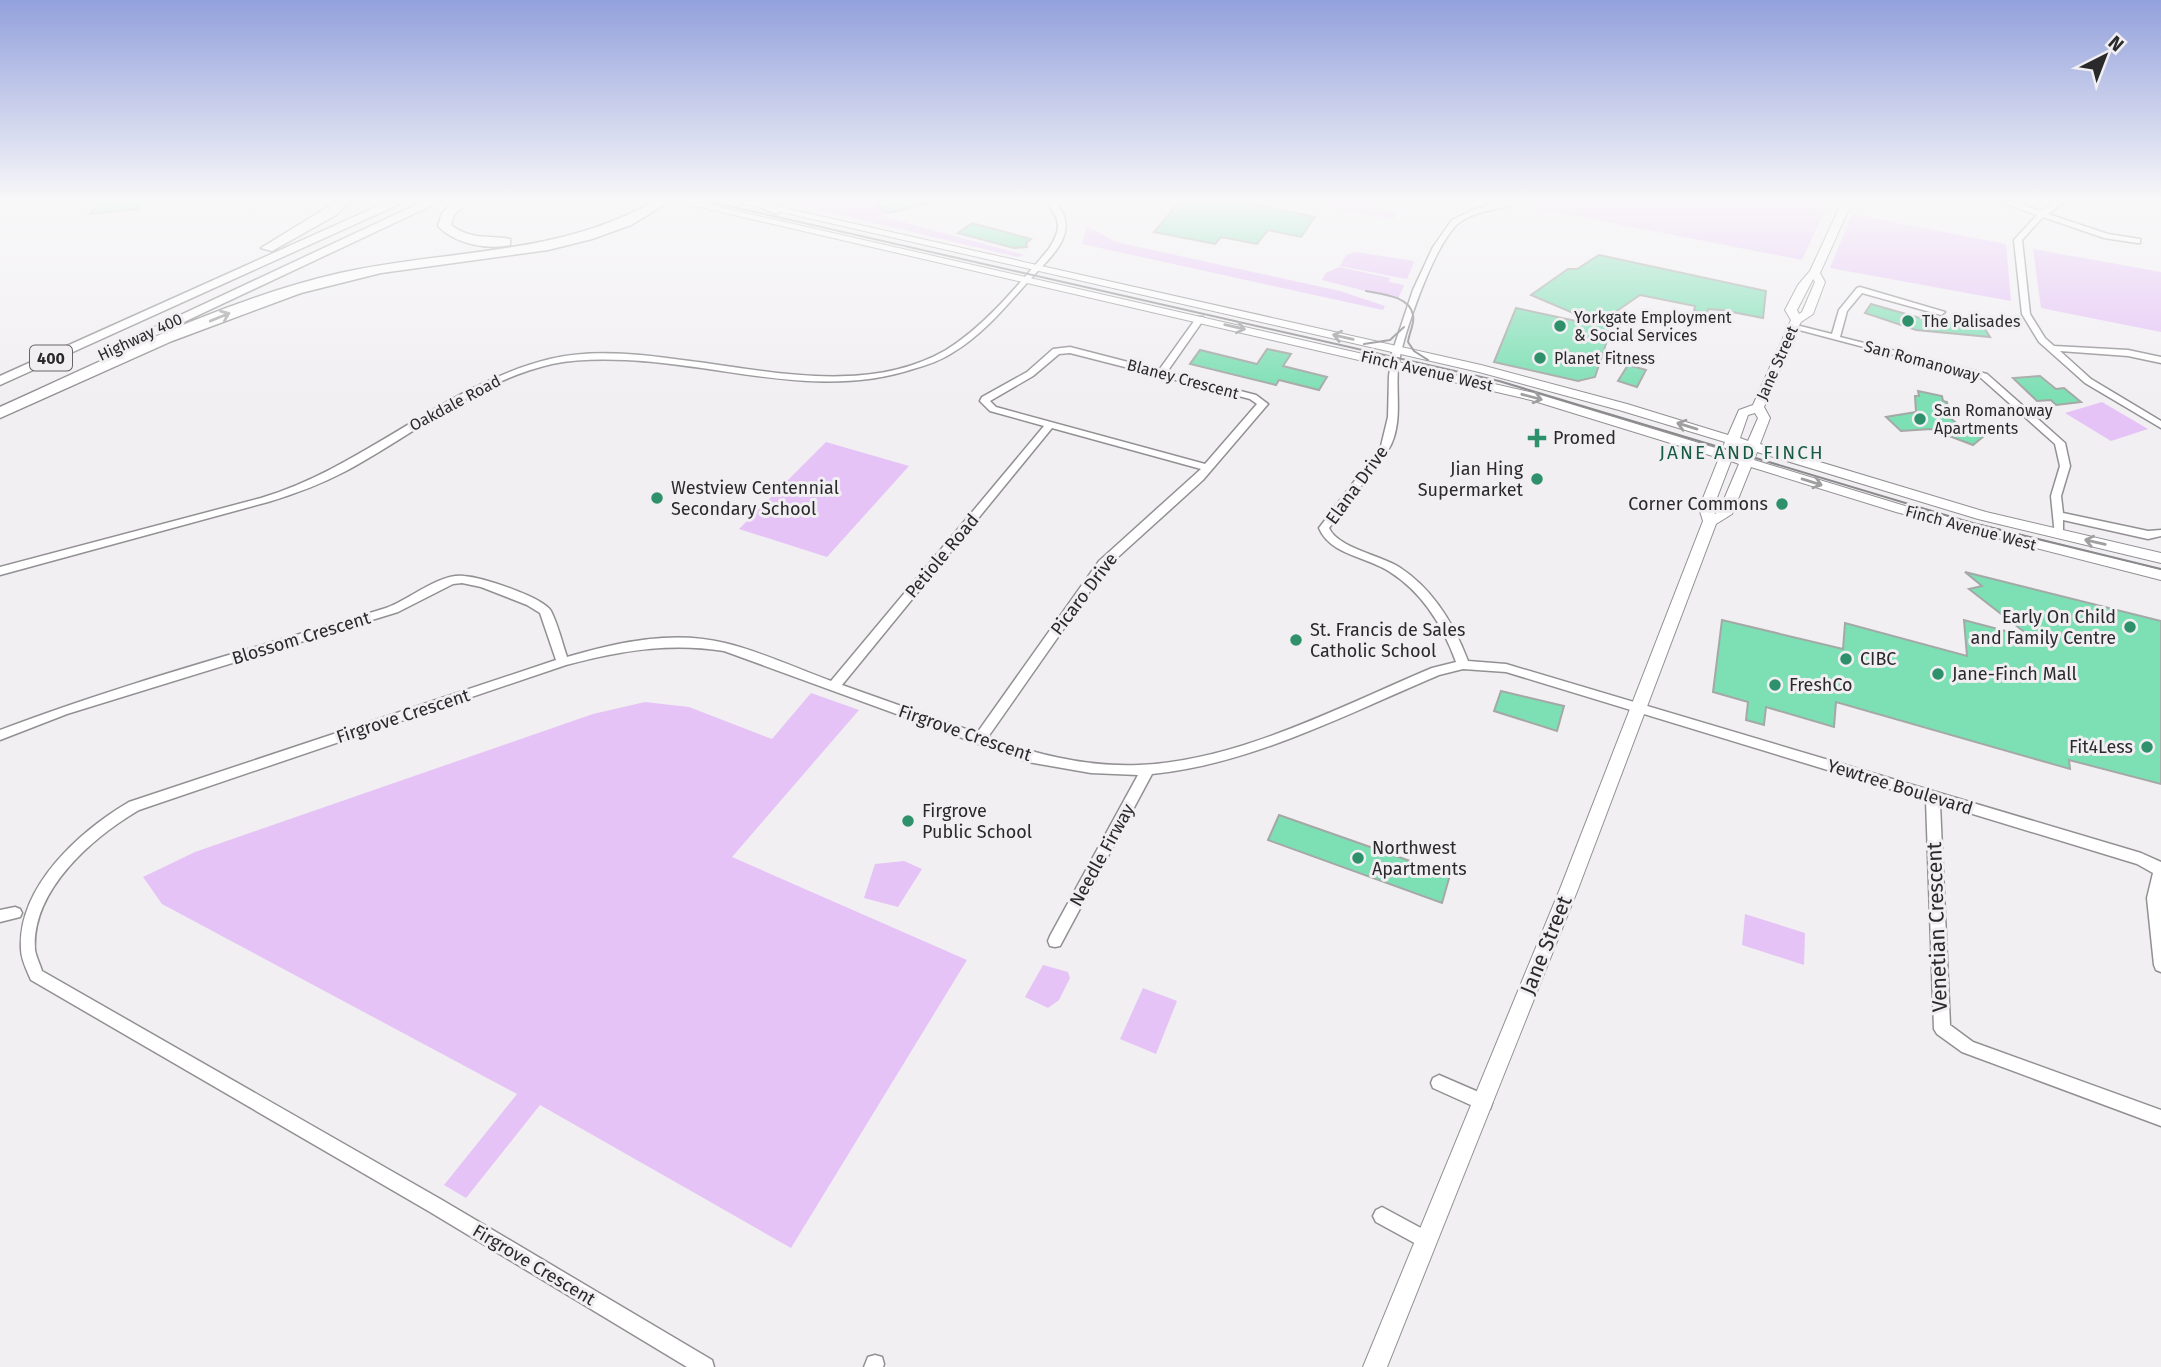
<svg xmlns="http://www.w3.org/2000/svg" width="2161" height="1367" viewBox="0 0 2161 1367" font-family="'Fira Sans',sans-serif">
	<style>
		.green { fill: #e5c3f6 }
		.building { fill: #7ddfb4; stroke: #a4a8a6; stroke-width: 2 }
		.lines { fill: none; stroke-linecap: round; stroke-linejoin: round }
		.minor-casing { stroke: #929093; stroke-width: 3 }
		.major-casing { stroke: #929093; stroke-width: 2 }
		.highway-casing { stroke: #929093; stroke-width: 3 }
		.minor { fill: #fff; fill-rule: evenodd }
		.major { fill: #fff; fill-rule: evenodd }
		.highway { fill: #fff; fill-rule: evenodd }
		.tram { stroke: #8a898b; stroke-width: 2 }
		.oneway { stroke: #9f9fa0 }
		.poi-dot { fill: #2f916c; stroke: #f1eff2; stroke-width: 2.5 }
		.labels { text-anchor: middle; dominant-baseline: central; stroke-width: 6; stroke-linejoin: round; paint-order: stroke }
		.far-poi-label { font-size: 16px; fill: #2a292b; stroke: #f1eff2; text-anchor: start }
		.far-street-label { font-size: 16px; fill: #2a292b; stroke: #f1eff2 }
		.shield { fill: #f1eff2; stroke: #666467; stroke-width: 2 }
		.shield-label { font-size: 16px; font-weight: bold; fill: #2a292b }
		.poi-label { font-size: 18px; fill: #2a292b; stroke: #f1eff2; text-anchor: start }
		.street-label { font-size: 18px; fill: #2a292b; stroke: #f1eff2 }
		.neighbourhood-label { font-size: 19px; letter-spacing: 2px; fill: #175c42; stroke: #f1eff2 }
		.near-street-label { font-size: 21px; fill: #2a292b; stroke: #f1eff2 }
	</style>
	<rect width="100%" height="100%" fill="#f1eff2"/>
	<path class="green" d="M785 202H874L888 213 881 216 1024 255 1018 257Z
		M1307 202H1378L1375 208 1398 212 1395 218H1385Z
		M1539 202H1829L1802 260 1519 205Z
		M1852 214 2006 244 2011 301 1830 268Z
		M1087 226 1116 242 1340 291 1385 306 1383 310 1082 244Z
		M2033 249 2161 272V332L2041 308Z
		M1355 252 1414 261V262L1407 279 1340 266 1346 255Z
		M1339 267 1390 278 1389 282 1404 285 1398 299 1322 280 1326 273Z
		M2102 402 2148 429 2111 441 2065 413Z
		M826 442 909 466 827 557 739 529Z
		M811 693 859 710 732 857 967 960 791 1248 540 1105 466 1198 444 1185 517 1094 162 904 143 877 195 852 593 714 645 702 689 707 772 739Z
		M904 861 922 869 898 907 864 898 875 864Z
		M1745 914 1805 933 1804 965 1742 945Z
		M1043 965 1068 972 1070 978 1059 1000 1048 1008 1025 997Z
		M1143 988 1177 1001 1156 1054 1120 1039Z"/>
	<path class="building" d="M101 202H138V209L89 214Z
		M874 202H925V204L888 213Z
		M1179 202H1243L1315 217 1301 237 1268 230 1257 244 1221 237 1215 244 1154 232Z
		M972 223 1031 239 1026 243 1027 247 1014 248 958 233Z
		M1599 255 1766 291 1763 318 1722 310 1708 309 1707 313 1694 311 1695 306 1640 295 1611 315 1619 319 1607 328 1631 338 1630 342 1608 338 1595 377 1578 381 1494 362 1516 308 1576 321 1578 315 1531 295 1568 269H1577Z
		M1871 304 1927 320 1983 326 1990 337 1916 330 1865 313Z
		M1267 349 1291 354 1283 366 1327 377 1319 390 1279 380 1276 385 1190 364 1200 350 1257 364Z
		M1628 365 1646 370 1637 387 1618 381Z
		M2040 376 2056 389 2064 388 2081 402 2056 405 2051 400 2037 401 2013 378Z
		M1918 391 1942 396 1943 401 1947 402 1949 417 1960 426 1962 424 1984 436 1973 445 1931 429 1901 431 1886 417 1916 412 1915 396H1919Z
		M1965 572 2161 621V784L2069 760 2070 769 1836 702 1834 727 1766 707 1764 725 1746 720 1748 702 1713 692 1722 620 1843 649 1845 623 1967 656 1964 620 2032 638 1969 589 1982 586Z
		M1501 691 1564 706 1557 731 1494 711Z
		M1279 815 1450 875 1442 903 1268 840Z"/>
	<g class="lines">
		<g class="minor-casing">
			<path id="minor" d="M1046 202H1055C1080 229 1056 252 1036 273 1010 301 986 333 952 353 940 361 927 365 913 369 819 400 721 364 626 360 601 359 576 359 552 364 475 382 415 434 346 471 321 484 295 494 268 502L0 575V567L261 498C365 467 444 385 550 359 592 349 639 354 682 360 767 370 866 396 946 350 984 327 1019 284 1048 250 1061 231 1062 220 1046 202Z
				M1500 202H1520C1501 211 1478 209 1460 222 1435 241 1402 336 1398 368 1396 391 1401 415 1394 437 1390 451 1379 462 1371 473 1357 491 1343 510 1329 528 1338 548 1380 555 1399 567 1433 589 1454 624 1468 661L1506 664 2141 853 2161 862V972L2156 970 2154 965 2147 898 2153 873 2137 864 1940 804 1950 1025 1973 1042 2161 1110V1126L1962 1052 1937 1034 1934 1029 1926 800 1506 672 1463 669 1439 675C1347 714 1252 764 1152 774L1060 946 1055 947 1050 946 1048 941 1050 936 1138 775 1091 773 1028 762 724 651C669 642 619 651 566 665L139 810C93 837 31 890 35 950 36 957 40 964 42 971L442 1200 712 1360 714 1367H687L430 1212 31 980C27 971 21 959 21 949 18 886 80 831 129 802L556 660 540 613 527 605 481 587 462 583 453 584 398 612 67 714 0 740V730C126 682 257 648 386 608 409 600 439 573 464 576 481 577 543 597 551 611 558 625 562 642 567 657 618 642 673 630 725 643 759 651 798 669 831 681L1044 426 990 411 980 401 982 397 1027 372 1053 349 1070 347 1159 370 1197 317H1203L1204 319 1167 372 1256 395 1268 404 1203 480 1107 567 988 737C1037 755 1087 767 1139 765 1239 761 1341 706 1432 668L1456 662C1443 626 1423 593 1390 572 1368 557 1330 555 1319 528L1381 446 1388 417 1389 376 1392 353 1413 290 1433 247 1452 220 1473 210ZM1070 353 1250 399 1257 404 1205 464 996 407 990 401 1033 376 1059 354ZM1052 428 1201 469 1099 561 977 733 842 685Z
				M2001 202H2014L2041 211 2055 202H2065L2048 214 2108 234 2140 239V243H2137L2104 238 2043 217 2022 240 2030 314 2045 338 2054 346 2128 350 2161 357V363L2128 356 2060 351 2091 379 2161 421V428L2085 383 2039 342 2022 314 2014 240 2037 215Z
				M1860 287 1945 312 1941 315 1862 293 1847 311 1840 337 1987 374 2065 443 2070 466 2061 496 2063 513 2148 531 2161 530V536L2148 539 2063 520V536H2055L2051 496 2060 466 2055 444 1981 378 1788 327 1792 324 1832 334 1839 310 1857 288Z
				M15 907 20 909 22 913 20 917 0 922V910Z
				M1439 1075 1490 1097 1492 1103 1490 1109 1484 1111 1433 1088 1431 1083 1433 1078Z
				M1382 1207 1432 1234 1435 1240 1432 1246 1426 1249 1420 1246 1376 1222 1373 1216 1376 1210Z
				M875 1355 882 1357 884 1364 883 1367H864L868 1357Z"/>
		</g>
		<g class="major-casing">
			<path id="major" d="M678 202H697L1534 393 1722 450 1725 442 1619 410 1479 372 738 202H758L1481 365 1627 404 1728 435 1739 410 1753 405 1791 320 1785 310 1798 285 1810 271 1842 202H1852L1820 273 1825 282 1813 314 1801 322 1796 331 1764 407 1770 418 1760 444 1986 512 2161 553V563L1978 519 1757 452 1754 460 1905 506 2161 570V580L1896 512 1751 467 1732 514 1716 524 1578 889 1387 1367H1363L1560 889 1703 521 1699 508 1719 458 1531 400ZM1813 279 1815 282 1802 312 1799 314 1797 310ZM1755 413 1758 418 1748 441 1740 438 1748 415ZM1737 446 1745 448 1742 456 1734 454ZM1731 461 1739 464 1719 511 1715 514 1713 508Z"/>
		</g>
		<g class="highway-casing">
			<path id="highway" d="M336 202H350L336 215 272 251 261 248Z
				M387 202H404L0 385V376Z
				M422 202H439L152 337 140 334Z
				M454 202H468L454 215 451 225C470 240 488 235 510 239V245C486 250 455 244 438 226L442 213Z
				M653 202H669L631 225 592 239 548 250 381 273 301 293 172 341 0 418V407C110 358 222 300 340 273 448 249 554 257 653 202Z
				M749 202H767L782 210 776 214Z"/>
		</g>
		<use href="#minor" class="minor"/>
		<use href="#major" class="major"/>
		<use href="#highway" class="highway"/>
		<path class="tram" d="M711 202 1499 381 1972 523 2161 569
			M1366 291C1381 294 1410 296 1413 315 1415 323 1409 333 1408 342L1414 351 1428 360
			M1364 344 1390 340 1404 327"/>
	</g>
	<defs><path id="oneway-shaft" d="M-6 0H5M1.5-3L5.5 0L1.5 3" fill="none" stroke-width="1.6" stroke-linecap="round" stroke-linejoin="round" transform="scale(1.75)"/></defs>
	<g class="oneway">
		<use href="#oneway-shaft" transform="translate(220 317) rotate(-22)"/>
		<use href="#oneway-shaft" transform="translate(1235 327) rotate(13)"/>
		<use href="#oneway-shaft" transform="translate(1343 337) rotate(-167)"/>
		<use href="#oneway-shaft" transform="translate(1532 397) rotate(15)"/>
		<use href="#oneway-shaft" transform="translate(1687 426) rotate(-163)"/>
		<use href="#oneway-shaft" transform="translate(1812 482) rotate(17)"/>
		<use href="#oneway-shaft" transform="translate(2095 542) rotate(-167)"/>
	</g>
	<linearGradient id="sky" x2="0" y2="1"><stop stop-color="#93a1dc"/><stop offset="0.51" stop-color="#f9f8f9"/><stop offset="1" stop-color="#f9f8f9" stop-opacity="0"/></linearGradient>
	<rect width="2161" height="394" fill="url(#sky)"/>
	<g class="poi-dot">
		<circle cx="1908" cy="321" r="7"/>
		<circle cx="1560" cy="326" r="7"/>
		<circle cx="1540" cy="358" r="7"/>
		<circle cx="1920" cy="419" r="7"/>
		<path d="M1533.5 427.5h7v7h7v7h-7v7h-7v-7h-7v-7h7z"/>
		<circle cx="1537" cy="479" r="7"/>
		<circle cx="657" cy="498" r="7"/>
		<circle cx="1782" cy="504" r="7"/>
		<circle cx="2130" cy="627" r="7"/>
		<circle cx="1296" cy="640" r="7"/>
		<circle cx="1846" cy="659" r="7"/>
		<circle cx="1938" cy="674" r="7"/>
		<circle cx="1775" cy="685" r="7"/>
		<circle cx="2147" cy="747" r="7"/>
		<circle cx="908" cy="821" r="7"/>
		<circle cx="1358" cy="858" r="7"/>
	</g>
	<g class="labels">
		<g class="far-poi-label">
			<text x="1574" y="317">Yorkgate Employment<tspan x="1574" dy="18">&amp; Social Services</tspan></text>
			<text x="1922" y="321">The Palisades</text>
			<text x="1554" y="358">Planet Fitness</text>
			<text x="1934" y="410">San Romanoway<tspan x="1934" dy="18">Apartments</tspan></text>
		</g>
		<g class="far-street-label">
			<text transform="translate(140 337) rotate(-25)">Highway 400</text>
			<text transform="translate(1922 361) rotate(15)">San Romanoway</text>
			<text transform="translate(1777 363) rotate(-66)">Jane Street</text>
			<text transform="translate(1427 371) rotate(13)">Finch Avenue West</text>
			<text transform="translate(1183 379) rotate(15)">Blaney Crescent</text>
			<text transform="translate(455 403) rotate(-28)">Oakdale Road</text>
			<text transform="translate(1971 528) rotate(15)">Finch Avenue West</text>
		</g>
		<rect class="shield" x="30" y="345.5" width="42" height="25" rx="5"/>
		<g class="shield-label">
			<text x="51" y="358">400</text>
		</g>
		<g class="poi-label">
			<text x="1553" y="438">Promed</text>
			<text x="1523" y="469" text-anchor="end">Jian Hing<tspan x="1523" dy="21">Supermarket</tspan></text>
			<text x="671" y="488">Westview Centennial<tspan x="671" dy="21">Secondary School</tspan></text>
			<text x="1768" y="504" text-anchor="end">Corner Commons</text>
			<text x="2116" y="617" text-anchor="end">Early On Child<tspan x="2116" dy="21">and Family Centre</tspan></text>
			<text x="1310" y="630">St. Francis de Sales<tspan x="1310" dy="21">Catholic School</tspan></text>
			<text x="1860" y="659">CIBC</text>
			<text x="1952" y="674">Jane-Finch Mall</text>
			<text x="1789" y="685">FreshCo</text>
			<text x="2133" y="747" text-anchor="end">Fit4Less</text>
			<text x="922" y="811">Firgrove<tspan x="922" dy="21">Public School</tspan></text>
			<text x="1372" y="848">Northwest<tspan x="1372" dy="21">Apartments</tspan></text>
		</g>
		<g class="street-label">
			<text transform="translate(1357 485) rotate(-54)">Elana Drive</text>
			<text transform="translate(942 556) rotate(-50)">Petiole Road</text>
			<text transform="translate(1084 594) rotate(-53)">Picaro Drive</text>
			<text transform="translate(301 638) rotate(-17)">Blossom Crescent</text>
			<text transform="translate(403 716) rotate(-18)">Firgrove Crescent</text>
			<text transform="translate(965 733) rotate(19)">Firgrove Crescent</text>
			<text transform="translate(1900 787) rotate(17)">Yewtree Boulevard</text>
			<text transform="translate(1102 855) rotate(-61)">Needle Firway</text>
			<text transform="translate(534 1265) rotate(31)">Firgrove Crescent</text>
		</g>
		<g class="neighbourhood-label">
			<text x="1742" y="452">JANE AND FINCH</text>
		</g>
		<g class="near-street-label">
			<text transform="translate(1937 927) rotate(-92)">Venetian Crescent</text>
			<text transform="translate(1546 945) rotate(-68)">Jane Street</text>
		</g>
	</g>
	<g transform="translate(2105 56) rotate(42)" stroke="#f1eff2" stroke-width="5" paint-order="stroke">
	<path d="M0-5L12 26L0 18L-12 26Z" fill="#2a292b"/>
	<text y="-10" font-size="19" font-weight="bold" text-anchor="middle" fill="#2a292b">N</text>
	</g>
</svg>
